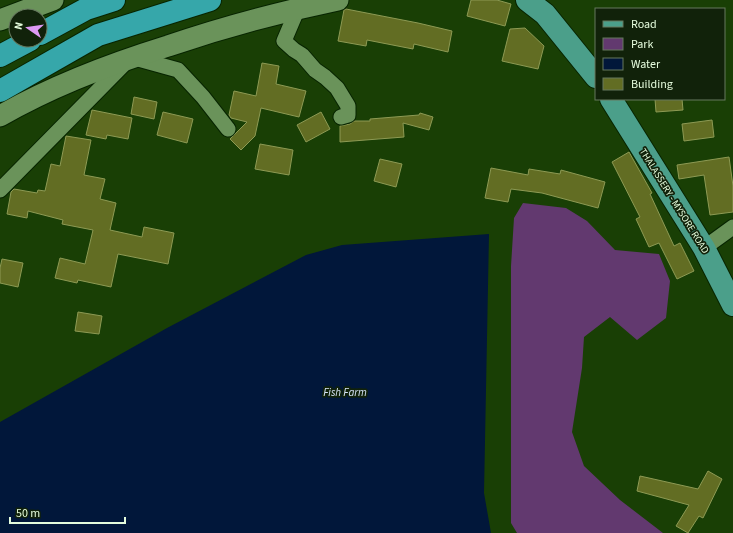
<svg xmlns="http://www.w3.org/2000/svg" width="733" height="533" viewBox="0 0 733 533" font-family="'Source Sans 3',sans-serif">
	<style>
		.green { fill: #62396f }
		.water { fill: #01173a }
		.building { fill: #626d23; stroke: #8d9a54 }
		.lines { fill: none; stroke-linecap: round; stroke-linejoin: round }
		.street-casing { stroke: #072400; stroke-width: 17 }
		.secondary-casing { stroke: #072400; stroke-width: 23 }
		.primary-casing { stroke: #072400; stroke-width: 24 }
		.highway-casing { stroke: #072400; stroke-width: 24 }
		.street { stroke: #6a935a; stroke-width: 15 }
		.secondary { stroke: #6a935a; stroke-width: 21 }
		.primary { stroke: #4b9f8a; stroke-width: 22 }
		.highway { stroke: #36a7aa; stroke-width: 22 }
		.labels { text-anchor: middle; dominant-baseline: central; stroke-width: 3.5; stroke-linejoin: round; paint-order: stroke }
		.street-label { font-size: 10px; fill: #e5fcdd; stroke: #11220a }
		.water-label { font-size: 11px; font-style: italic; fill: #d5e2f6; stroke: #11220a }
	</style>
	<rect width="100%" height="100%" fill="#193f05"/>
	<path class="green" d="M523 203 566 208 587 221 615 250 659 254 670 281 666 318 637 340 610 317 584 337 582 368 572 432 584 466 620 500 663 533H517L511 523V266L514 218Z"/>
	<path class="water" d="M489 234 484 493 491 533H0V422L167 328 306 255 342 245Z"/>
	<path class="building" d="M471 0H497L511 4 505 26 467 16Z
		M346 9 418 23 452 31 448 52 414 44 413 49 367 40 366 46 338 41 344 10Z
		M525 28 544 46 538 69 502 61 510 29Z
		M262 63 279 66 276 84 306 91 299 117 261 108 255 136 241 150 230 139 247 122 231 118 229 115 234 91 256 96Z
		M134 97 157 102 154 119 131 114Z
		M655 99H682L683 110 656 112Z
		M92 110 132 118 128 139 107 135 106 139 86 135Z
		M163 112 193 119 187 143 157 135Z
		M321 112 330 129 306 142 297 125Z
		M420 113 433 117 429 130 403 123 404 137 340 142V126L350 124 354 121H370V119L419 115Z
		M712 120 714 137 684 141 682 124Z
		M66 136 91 140 84 175 105 179 100 199 116 203 110 230 142 237 144 227 174 233 168 264 118 254 111 287 78 280 77 283 55 278 60 258 85 264 93 230 62 224 63 220 28 211 27 218 7 214 11 192 14 189 37 193 38 190 45 191 51 164 60 166Z
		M260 144 293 150 289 175 255 169Z
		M629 152 652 193 650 194 674 246 680 243 694 271 677 279 659 243 649 247 636 219 640 217 612 162Z
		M729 157 733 186V212L710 215 704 175 679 179 677 165Z
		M380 159 402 164 396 187 374 181Z
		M491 168 528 175 529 169 560 174 561 170 605 182 598 208 542 193 511 189 508 202 485 198Z
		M2 259 23 263 18 287 0 283V268Z
		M78 312 102 316 99 334 75 331Z
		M708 471 722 479 703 518 699 516 688 533 676 526 689 505 637 491 640 476 698 489Z"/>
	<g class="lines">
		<g class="street-casing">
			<path id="street" d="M298 8 284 41 294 50 302 55 315 70 325 77 337 88 348 106V115L341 117
				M0 190 131 57 178 70 203 97 228 129
				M704 248 733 227"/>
		</g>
		<g class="secondary-casing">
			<path id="secondary" d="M0 20 53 0
				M0 116C52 86 110 64 168 46 224 27 280 12 338 0"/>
		</g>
		<g class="primary-casing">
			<path id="primary" d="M527 0 545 14 596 77
				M611 99 704 248 733 305"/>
		</g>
		<g class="highway-casing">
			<path id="highway" d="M40 34 86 9 114 0
				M0 56 30 40
				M0 91 98 35 210 0"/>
		</g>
		<use href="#street" class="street"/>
		<use href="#secondary" class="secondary"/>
		<use href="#primary" class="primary"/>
		<use href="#highway" class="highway"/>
	</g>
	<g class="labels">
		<g class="street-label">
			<text transform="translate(674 201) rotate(58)">THALASSERY - MYSORE ROAD</text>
		</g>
		<g class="water-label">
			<text x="345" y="392">Fish Farm</text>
		</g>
	</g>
	<rect x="595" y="8" width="130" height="92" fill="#11220a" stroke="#66795e"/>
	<rect x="603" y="21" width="20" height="6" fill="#4b9f8a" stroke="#66795e"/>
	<text x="631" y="28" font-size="12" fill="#e5fcdd">Road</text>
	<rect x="603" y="38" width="20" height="12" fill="#62396f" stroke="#66795e"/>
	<text x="631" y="48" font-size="12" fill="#e5fcdd">Park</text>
	<rect x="603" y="58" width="20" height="12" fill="#01173a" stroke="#66795e"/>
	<text x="631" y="68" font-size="12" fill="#e5fcdd">Water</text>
	<rect x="603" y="78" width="20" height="12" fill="#626d23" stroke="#66795e"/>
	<text x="631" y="88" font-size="12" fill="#e5fcdd">Building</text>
	<g transform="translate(28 28) rotate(283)"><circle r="19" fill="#11220a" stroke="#66795e"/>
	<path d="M0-3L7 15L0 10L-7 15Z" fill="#dd99f3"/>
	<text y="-6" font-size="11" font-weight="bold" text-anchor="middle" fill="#e5fcdd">N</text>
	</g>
	<path d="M10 517v6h115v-6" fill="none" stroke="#e5fcdd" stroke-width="2"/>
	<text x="16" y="517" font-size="12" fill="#e5fcdd" stroke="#11220a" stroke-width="3" paint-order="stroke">50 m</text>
</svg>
